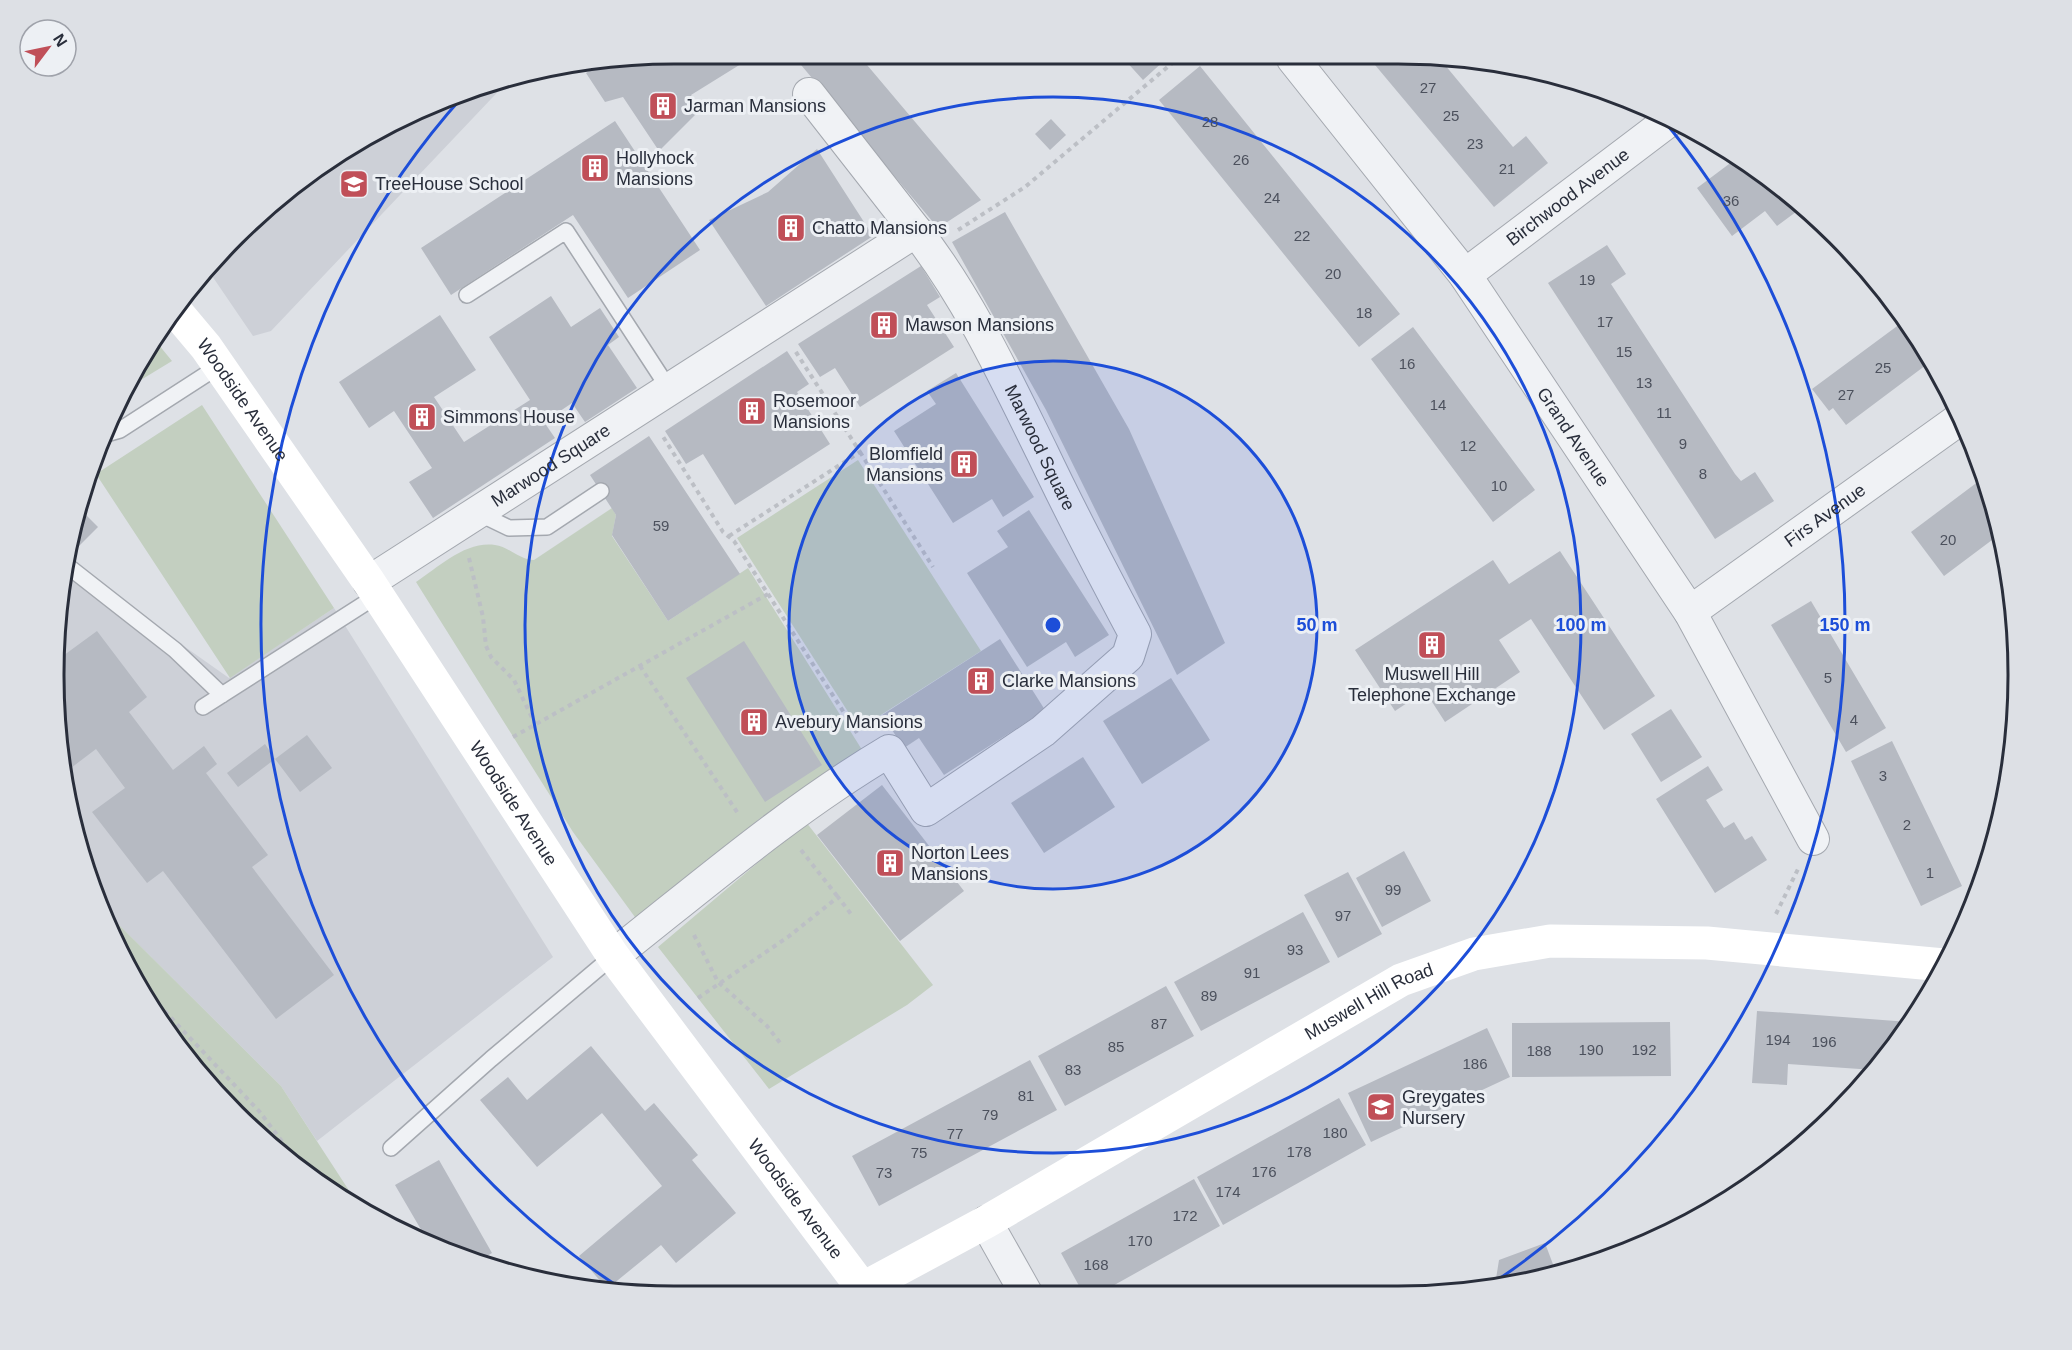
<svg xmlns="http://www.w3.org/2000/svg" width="2072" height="1350" viewBox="0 0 2072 1350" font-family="Helvetica,sans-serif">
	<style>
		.built { fill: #cdd0d7 }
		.green { fill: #c3cfc0 }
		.building { fill: #b6bac2 }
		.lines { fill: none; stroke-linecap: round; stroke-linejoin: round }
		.lane-casing { stroke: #a4a8af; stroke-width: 18 }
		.street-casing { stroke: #a4a8af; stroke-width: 34 }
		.path { stroke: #bcbfc5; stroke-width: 4; stroke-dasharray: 4.5 4.5; stroke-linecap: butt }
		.lane { stroke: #f0f2f5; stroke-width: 15 }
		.street { stroke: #f0f2f5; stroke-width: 32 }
		.secondary { stroke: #fff; stroke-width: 33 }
		.ring { fill: none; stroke: #1d4ed8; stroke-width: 3 }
		.labels { text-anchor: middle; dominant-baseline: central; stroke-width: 6; stroke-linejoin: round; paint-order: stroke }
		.number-label { font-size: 15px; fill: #4c515d }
		.poi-label { font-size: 18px; fill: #292e3b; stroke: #edf0f4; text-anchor: start }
		.street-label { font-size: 18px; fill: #292e3b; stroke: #edf0f4 }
		.rim { fill: none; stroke: #292e3b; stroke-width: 3 }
		.centre { fill: #1d4ed8; stroke: #edf0f4; stroke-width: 3 }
		.ring-label { font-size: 18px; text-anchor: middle; font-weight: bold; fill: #1d4ed8; stroke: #edf0f4; stroke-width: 6; stroke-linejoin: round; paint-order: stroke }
	</style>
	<rect width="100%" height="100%" fill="#dee1e6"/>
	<path class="built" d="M510 79 271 331 253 336 208 270 265 208 330 159 476 87Z
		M69 565 229 678 334 608 553 957 317 1141 281 1086 99 905 75 836 59 756 55 635Z"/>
	<path class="green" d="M154 339 172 361 126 389 137 365Z
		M202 405 334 608 230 678 96 474Z
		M858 460 981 651 859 729 737 538Z
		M612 508 616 515 612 536 668 621 748 568 864 753 759 819 640 924 573 832 416 582C439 567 465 541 495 545 508 546 519 560 534 560Z
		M806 822 933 985 907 1005 769 1089 658 947Z
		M99 905 281 1086 363 1212 266 1142 158 1020Z"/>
	<path class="building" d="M608 59H749L691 95 700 110 659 151 623 97 605 102 586 73Z
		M796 59H862L981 200 938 228Z
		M1124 59H1166L1143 80Z
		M1370 59H1440L1513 147 1526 136 1548 163 1494 207Z
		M1200 66 1400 314 1359 347 1159 100Z
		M1051 119 1066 135 1050 150 1035 134Z
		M615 121 700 250 628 298 573 215 451 295 421 248Z
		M817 149 873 236 766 306 709 220 768 192Z
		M1737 158 1804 206 1777 226 1765 211 1732 236 1697 188Z
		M1005 212 1129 429 1225 643 1177 675 1046 410 952 242Z
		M1607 245 1626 274 1611 284 1735 474 1741 481 1755 472 1774 501 1715 539 1548 283Z
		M921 266 940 297 927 305 954 347 860 407 835 368 820 377 798 344Z
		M551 296 571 327 600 308 619 337 608 345 637 388 585 422 572 403 544 422 555 438 433 518 409 482 432 468 394 411 369 428 339 382 440 315 476 370 434 397 464 442 530 400 489 337Z
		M1904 321 1930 362 1846 425 1833 408 1829 411 1812 389Z
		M1413 327 1535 490 1493 522 1371 359Z
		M787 351 809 384 797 392 830 444 735 505 703 454 686 464 665 431Z
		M956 373 1034 497 1003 517 992 499 953 523 894 431 936 404 927 391Z
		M649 436 740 574 668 621 612 535 616 515 590 475Z
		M1983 478 1997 514 2000 534 1944 576 1911 532Z
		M80 509 98 527 79 546 74 541Z
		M1029 510 1109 635 1075 657 1066 642 1027 667 967 573 1008 547 997 531Z
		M1560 551 1655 696 1604 730 1531 619 1499 640 1520 672 1445 722 1425 691 1395 711 1355 650 1493 560 1509 584Z
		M1811 601 1886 728 1846 752 1771 625Z
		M97 631 147 697 129 712 173 770 204 746 217 764 206 773 268 855 252 867 334 975 276 1019 163 871 147 883 92 812 125 788 96 749 63 774 59 756 56 661Z
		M1000 639 1045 710 944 775 919 738 904 748 882 715Z
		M744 641 822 765 765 802 686 678Z
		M1171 678 1210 740 1142 784 1103 721Z
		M1671 709 1702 757 1661 782 1631 734Z
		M307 735 332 768 300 792 275 759Z
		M1892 741 1962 886 1921 906 1851 761Z
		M265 744 275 759 238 787 227 773Z
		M1083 757 1115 807 1044 853 1011 803Z
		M1708 766 1723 790 1706 800 1724 828 1734 822 1745 840 1752 836 1767 860 1715 893 1656 799Z
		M882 785 964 891 900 941 817 835Z
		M1404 851 1431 901 1382 927 1356 878Z
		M1348 872 1382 934 1338 958 1304 895Z
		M1303 912 1330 962 1201 1031 1174 982Z
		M1166 986 1194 1036 1065 1106 1038 1056Z
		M1757 1011 1803 1014 1909 1022 1874 1070 1788 1064 1787 1085 1752 1083Z
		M1670 1022 1671 1076 1512 1077V1023Z
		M1487 1028 1510 1077 1371 1142 1348 1093Z
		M591 1046 645 1111 654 1103 698 1155 692 1160 736 1213 676 1263 661 1245 607 1289 579 1256 662 1186 602 1113 537 1167 480 1100 508 1077 527 1100Z
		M1030 1060 1057 1110 879 1206 852 1156Z
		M1339 1098 1366 1145 1223 1225 1197 1177Z
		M439 1160 492 1253 480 1260 430 1245 395 1185Z
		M1194 1179 1220 1226 1100 1293H1083L1061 1253Z
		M1545 1243 1557 1275 1495 1285 1499 1260Z"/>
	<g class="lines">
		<g class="lane-casing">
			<path id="lane" d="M467 295 566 231 669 389
				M106 434 120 430 219 366
				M478 513 509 528 547 527 601 491
				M69 567 175 650 222 695
				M203 707 378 595
				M391 1148 491 1059 613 956"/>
		</g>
		<g class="street-casing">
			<g id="street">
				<path id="s1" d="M1293 59 1465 275 1690 612 1813 839"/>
				<path d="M809 94 916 231"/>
				<path id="s2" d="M1465 275 1671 119"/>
				<path id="s3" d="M369 582 916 231C969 299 1005 377 1043 454 1072 515 1103 574 1135 634L1128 656 1043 731 926 810 889 751C790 810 703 885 613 956"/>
				<path id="s4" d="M1690 612 1961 418"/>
				<path d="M986 1222 1026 1293"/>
			</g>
		</g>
		<path class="path" d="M958 230 1025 187 1177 59
			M860 452 933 567
			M729 536 860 452 794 349
			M469 558 483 617 486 646 491 657 514 680 535 724
			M768 594 857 733
			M640 666 739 815
			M513 737 768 594 734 541 723 532 662 435
			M801 850 838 897
			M1776 914 1799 867
			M694 935 718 982 767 1026 781 1044
			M140 985 259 1111 303 1169
			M698 998 788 937 838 897 851 914"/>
		<use href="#lane" class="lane"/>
		<use href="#street" class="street"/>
		<g class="secondary">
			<path id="s5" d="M174 309 206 347 369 582 613 956 863 1289"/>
			<path id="s6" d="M856 1292 986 1222 1401 980 1474 954 1550 941 1707 943 1944 965"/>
		</g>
	</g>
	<circle cx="1053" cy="625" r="264" fill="#1d4ed8" fill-opacity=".12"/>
	<g class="ring">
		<circle cx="1053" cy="625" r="264"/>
		<circle cx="1053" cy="625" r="528"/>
		<path d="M622 1289A792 792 0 0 1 464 95M1660 116A792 792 0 0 1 1490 1285"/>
	</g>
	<defs>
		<g id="building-square" transform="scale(1.5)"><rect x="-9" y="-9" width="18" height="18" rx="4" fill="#c04f58" stroke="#edf0f4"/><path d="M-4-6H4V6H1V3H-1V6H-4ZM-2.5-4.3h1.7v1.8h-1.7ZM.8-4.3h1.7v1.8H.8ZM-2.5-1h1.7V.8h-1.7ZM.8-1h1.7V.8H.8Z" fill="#fff"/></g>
		<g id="school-square" transform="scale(1.5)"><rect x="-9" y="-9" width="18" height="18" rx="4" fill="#c04f58" stroke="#edf0f4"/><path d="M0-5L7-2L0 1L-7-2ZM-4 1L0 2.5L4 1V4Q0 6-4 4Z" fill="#fff"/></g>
	</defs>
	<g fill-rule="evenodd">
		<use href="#building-square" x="663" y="106"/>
		<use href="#building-square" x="595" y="168"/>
		<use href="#school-square" x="354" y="184"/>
		<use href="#building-square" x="791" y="228"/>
		<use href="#building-square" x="884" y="325"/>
		<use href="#building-square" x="752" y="411"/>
		<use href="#building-square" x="422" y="417"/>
		<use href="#building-square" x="964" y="464"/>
		<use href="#building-square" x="1432" y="645"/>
		<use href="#building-square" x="981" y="681"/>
		<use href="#building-square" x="754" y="722"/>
		<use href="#building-square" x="890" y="863"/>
		<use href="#school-square" x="1381" y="1107"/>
	</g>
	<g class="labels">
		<g class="number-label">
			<text x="1428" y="87">27</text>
			<text x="1451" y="115">25</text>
			<text x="1210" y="121">28</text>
			<text x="1475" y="143">23</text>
			<text x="1241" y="159">26</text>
			<text x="1507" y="168">21</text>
			<text x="1272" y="197">24</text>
			<text x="1731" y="200">36</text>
			<text x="1302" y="235">22</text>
			<text x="1333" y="273">20</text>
			<text x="1587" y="279">19</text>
			<text x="1364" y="312">18</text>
			<text x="1605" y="321">17</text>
			<text x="1624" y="351">15</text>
			<text x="1407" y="363">16</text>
			<text x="1883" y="367">25</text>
			<text x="1644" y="382">13</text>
			<text x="1846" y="394">27</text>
			<text x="1438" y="404">14</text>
			<text x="1664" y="412">11</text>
			<text x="1683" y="443">9</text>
			<text x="1468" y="445">12</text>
			<text x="1703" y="473">8</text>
			<text x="1499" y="485">10</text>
			<text x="661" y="525">59</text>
			<text x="1948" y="539">20</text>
			<text x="1828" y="677">5</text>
			<text x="1854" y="719">4</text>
			<text x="1883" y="775">3</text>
			<text x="1907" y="824">2</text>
			<text x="1930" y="872">1</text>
			<text x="1393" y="889">99</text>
			<text x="1343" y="915">97</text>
			<text x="1295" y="949">93</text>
			<text x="1252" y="972">91</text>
			<text x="1209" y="995">89</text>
			<text x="1159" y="1023">87</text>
			<text x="1778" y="1039">194</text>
			<text x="1824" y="1041">196</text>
			<text x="1116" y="1046">85</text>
			<text x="1591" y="1049">190</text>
			<text x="1644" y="1049">192</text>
			<text x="1539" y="1050">188</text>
			<text x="1475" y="1063">186</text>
			<text x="1073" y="1069">83</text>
			<text x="1026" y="1095">81</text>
			<text x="990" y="1114">79</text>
			<text x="1335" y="1132">180</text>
			<text x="955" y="1133">77</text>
			<text x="1299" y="1151">178</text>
			<text x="919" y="1152">75</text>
			<text x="1264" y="1171">176</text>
			<text x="884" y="1172">73</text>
			<text x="1228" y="1191">174</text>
			<text x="1185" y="1215">172</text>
			<text x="1140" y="1240">170</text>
			<text x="1096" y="1264">168</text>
		</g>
		<g class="poi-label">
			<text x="684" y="106">Jarman Mansions</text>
			<text x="616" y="158">Hollyhock<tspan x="616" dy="21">Mansions</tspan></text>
			<text x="375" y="184">TreeHouse School</text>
			<text x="812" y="228">Chatto Mansions</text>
			<text x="905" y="325">Mawson Mansions</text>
			<text x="773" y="401">Rosemoor<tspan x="773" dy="21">Mansions</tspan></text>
			<text x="443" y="417">Simmons House</text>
			<text x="943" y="454" text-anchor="end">Blomfield<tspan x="943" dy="21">Mansions</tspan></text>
			<text x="1432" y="674" text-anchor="middle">Muswell Hill<tspan x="1432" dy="21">Telephone Exchange</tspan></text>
			<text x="1002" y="681">Clarke Mansions</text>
			<text x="775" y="722">Avebury Mansions</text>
			<text x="911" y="853">Norton Lees<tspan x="911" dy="21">Mansions</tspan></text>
			<text x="1402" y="1097">Greygates<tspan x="1402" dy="21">Nursery</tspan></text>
		</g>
		<g class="street-label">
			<text stroke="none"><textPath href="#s2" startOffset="129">Birchwood Avenue</textPath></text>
			<text stroke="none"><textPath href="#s5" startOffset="114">Woodside Avenue</textPath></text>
			<text stroke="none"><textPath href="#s1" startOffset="471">Grand Avenue</textPath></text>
			<text stroke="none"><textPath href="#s3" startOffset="900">Marwood Square</textPath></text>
			<text stroke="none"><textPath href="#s3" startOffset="216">Marwood Square</textPath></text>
			<text stroke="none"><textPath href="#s4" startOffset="166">Firs Avenue</textPath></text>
			<text stroke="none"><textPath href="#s5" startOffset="600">Woodside Avenue</textPath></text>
			<text stroke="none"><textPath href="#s6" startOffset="590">Muswell Hill Road</textPath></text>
			<text stroke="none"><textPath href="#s5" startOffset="1086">Woodside Avenue</textPath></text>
		</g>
	</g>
	<path d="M0 0H2072V1350H0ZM674 64H1398A610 610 0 0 1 2008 674V676A610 610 0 0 1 1398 1286H674A610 610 0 0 1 64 676V674A610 610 0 0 1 674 64Z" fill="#dde0e5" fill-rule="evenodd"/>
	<path class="rim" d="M674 64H1398A610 610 0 0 1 2008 674V676A610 610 0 0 1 1398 1286H674A610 610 0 0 1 64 676V674A610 610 0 0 1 674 64Z"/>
	<circle cx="1053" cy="625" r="9" class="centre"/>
	<g class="ring-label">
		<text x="1317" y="631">50 m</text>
		<text x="1581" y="631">100 m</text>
		<text x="1845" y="631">150 m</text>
	</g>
	<g transform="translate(48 48) rotate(58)"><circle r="28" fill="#edf0f4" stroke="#9fa2aa" stroke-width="1.5"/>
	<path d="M0-4.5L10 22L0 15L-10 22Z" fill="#c04f58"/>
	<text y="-9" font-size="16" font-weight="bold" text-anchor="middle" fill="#292e3b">N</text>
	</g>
</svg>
